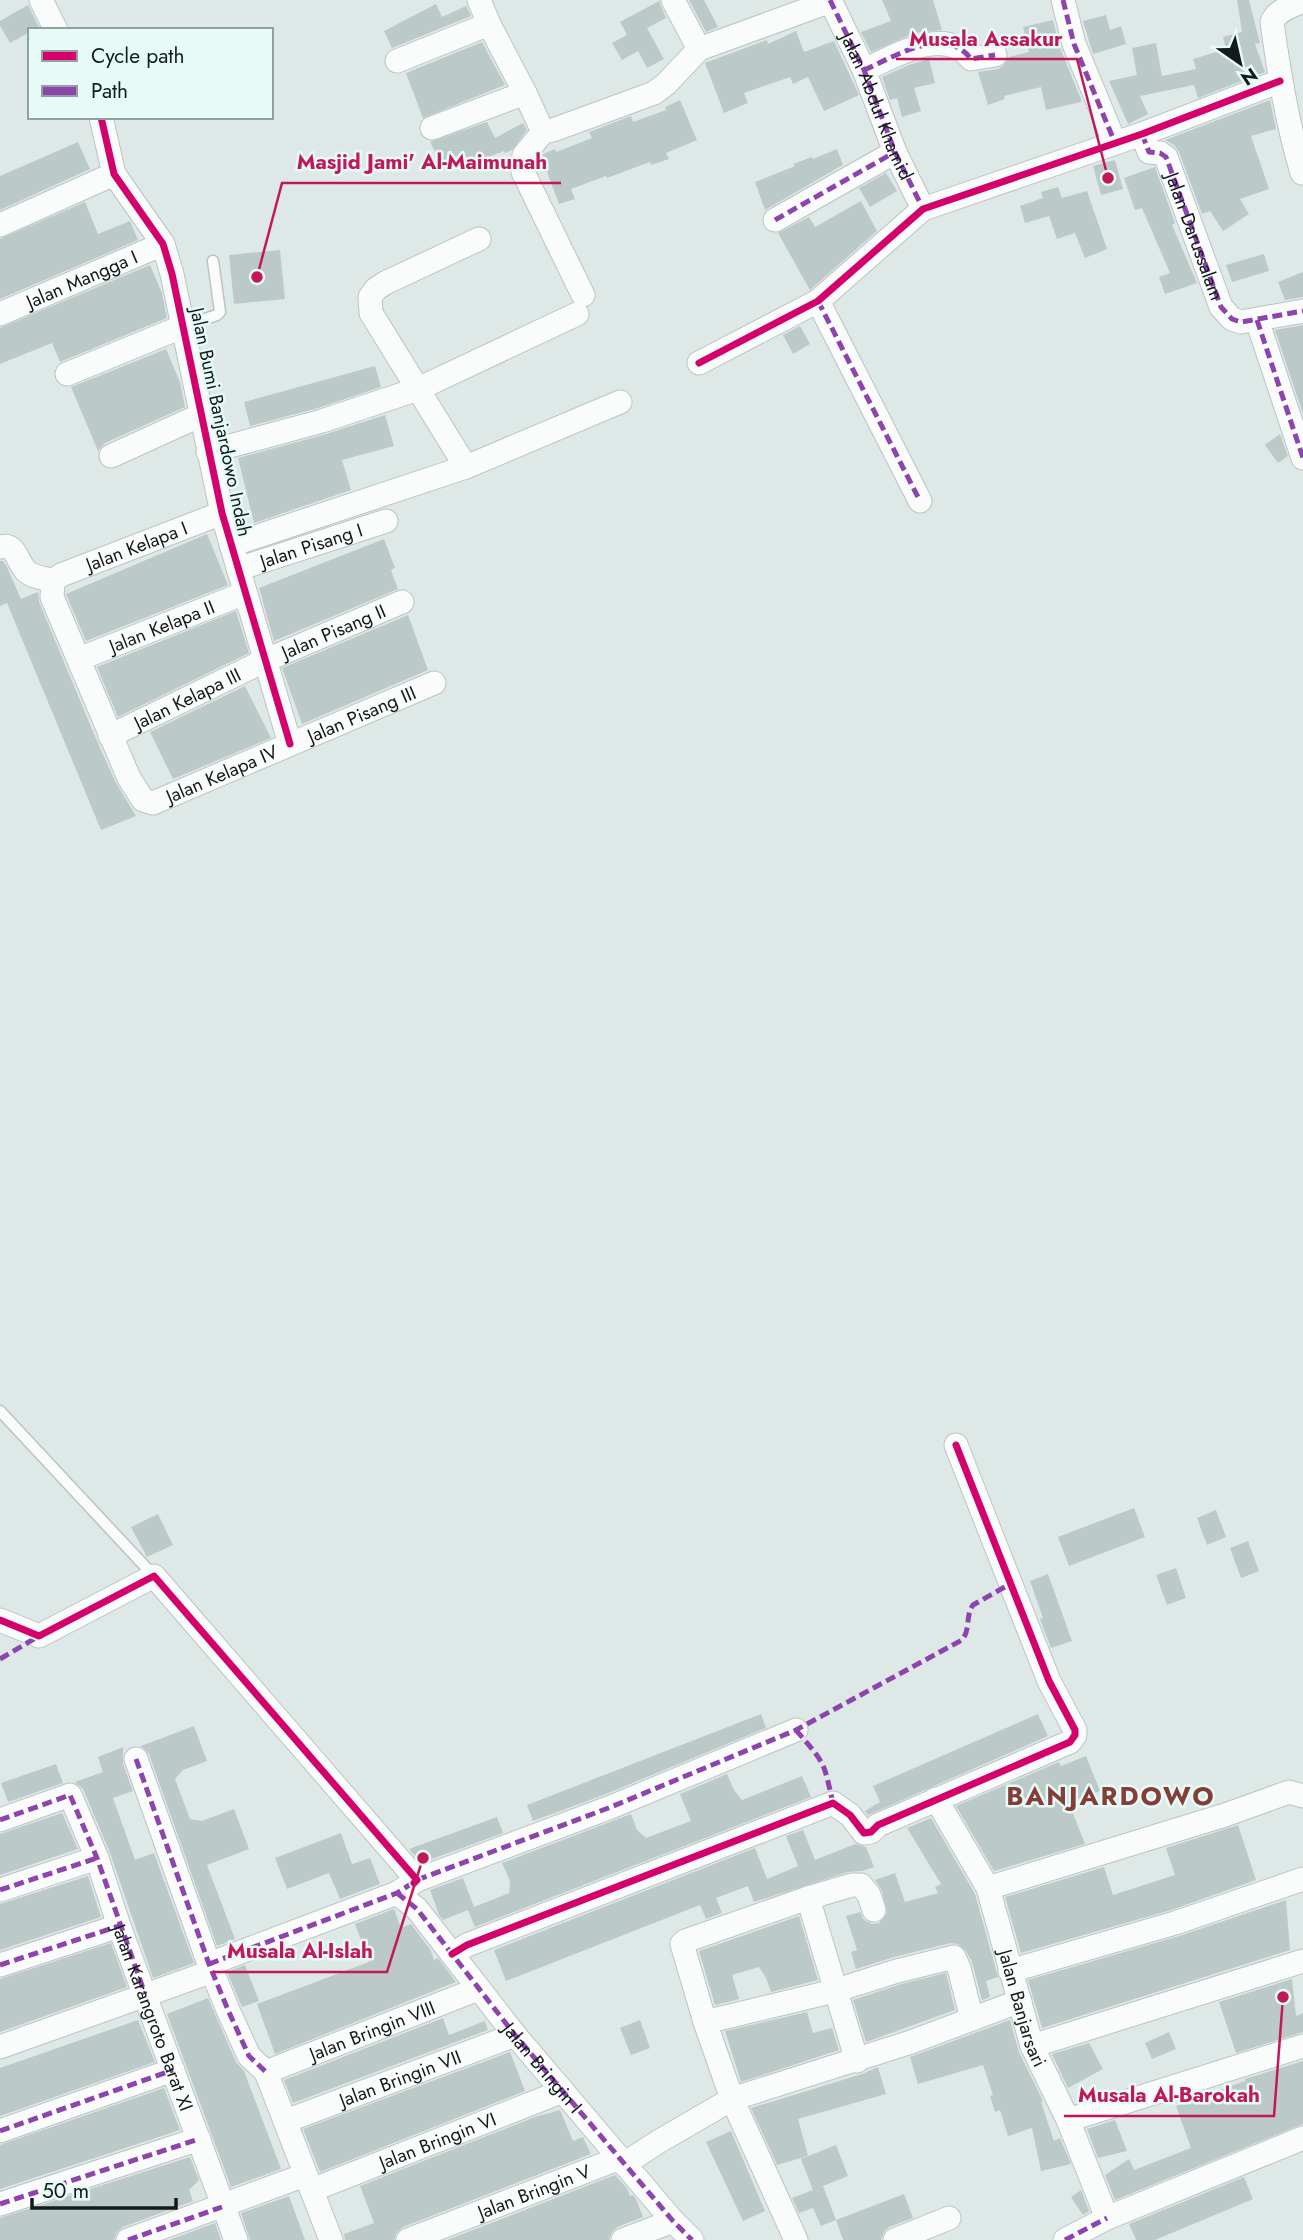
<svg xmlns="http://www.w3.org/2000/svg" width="1303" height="2240" viewBox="0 0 1303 2240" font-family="Jost,sans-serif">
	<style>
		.building { fill: #bbcac8 }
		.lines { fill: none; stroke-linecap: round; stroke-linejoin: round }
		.lane-casing { stroke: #bbc4c2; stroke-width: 13 }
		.street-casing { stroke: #bbc4c2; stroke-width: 25 }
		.lane { stroke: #fafcfb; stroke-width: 10 }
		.street { stroke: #fafcfb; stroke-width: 23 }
		.quiet { stroke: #8e44ad; stroke-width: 5; stroke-dasharray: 10 5; stroke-linecap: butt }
		.cycleway-casing { stroke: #e6fbf7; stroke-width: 11 }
		.cycleway { stroke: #d6006c; stroke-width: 7 }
		.labels { text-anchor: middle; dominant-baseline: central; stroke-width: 5; stroke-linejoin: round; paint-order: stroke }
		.street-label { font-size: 19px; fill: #131b19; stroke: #e6fbf7 }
		.district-label { font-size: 26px; font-weight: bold; letter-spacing: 2px; fill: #853d37; stroke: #e6fbf7 }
		.leader { fill: none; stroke: #c2185b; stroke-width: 2.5 }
		.callout-dot { fill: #c2185b; stroke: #e6fbf7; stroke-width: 2.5 }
		.callout-label { font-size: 21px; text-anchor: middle; font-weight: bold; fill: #c2185b; stroke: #e6fbf7; stroke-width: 5; stroke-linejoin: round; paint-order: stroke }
	</style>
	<rect width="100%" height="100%" fill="#dee9e7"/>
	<path class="building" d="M689 0H704L718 27 706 32Z
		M882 0H933L942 30 914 33 871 52 861 32 891 21Z
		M1237 0H1249L1260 43 1255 44 1265 72 1198 98 1194 85 1140 96 1148 114 1128 124 1109 81 1137 75 1132 48 1156 43 1162 76 1196 69 1193 59 1226 49 1223 37 1242 32Z
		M659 1 666 18 647 28 664 59 647 68 638 51 622 60 612 43 627 35 620 22Z
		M436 4 442 17 466 6 471 16 392 48 384 31Z
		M28 5 39 27 30 30V32L10 43 0 26V21Z
		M1106 15 1110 30 1121 26 1126 44 1093 54 1083 21Z
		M1053 20 1060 48 1081 99V102L1046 110 1041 87 1004 96 1005 99 988 105 978 72 998 69 1004 65 1009 57 1029 52 1023 27Z
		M796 31 804 52 834 41 859 95 824 111 808 77 793 84 790 77 744 93 748 103 724 113 705 63 767 40 768 44Z
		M482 42 505 85 423 118 406 73Z
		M929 59 935 83 914 88 921 111 902 117 897 98 890 100 882 77 909 65Z
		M680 100 697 140 666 153 669 159 651 165 650 162 607 178 606 176 571 189 575 199 559 204 541 156 543 154 555 149 556 152 592 138 589 132 631 116 633 122 666 110 665 107Z
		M1270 100 1276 129 1251 136 1269 189 1240 199 1249 214 1223 231 1210 211 1202 214 1179 152 1174 145 1165 140Z
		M487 122 495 138 523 123 527 130 512 150 505 153 504 151 468 165 463 153 442 164 430 142Z
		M78 142 90 169 0 210V176Z
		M837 149 843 165 765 210 755 182 795 166 793 164 812 157 813 159Z
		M1115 160 1123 189 1101 195 1093 166Z
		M1155 167 1175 223 1172 225 1197 283 1165 294 1159 277 1170 273 1142 208 1135 210 1124 178Z
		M886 173 897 191 870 207 859 188Z
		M1058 187 1062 198 1087 191 1107 249 1085 258 1075 233 1057 239 1049 216 1025 223 1020 206 1043 198 1041 192Z
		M861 201 877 231 810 290 778 233 809 217 815 227Z
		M85 202 98 234 130 221 138 240 0 299V239Z
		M280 250 285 299 234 304 229 255Z
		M1264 254 1269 271 1232 282 1226 265Z
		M150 265 162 293 167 318 60 362 52 343 0 364V328Z
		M1303 272V297L1285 300 1278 282Z
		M1303 325V414L1275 330Z
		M800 326 810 344 793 354 783 335Z
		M166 349 180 382 185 407 105 443 98 451 71 387Z
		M375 366 381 387 318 408 250 426 244 402Z
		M385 415 394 446 342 460 351 490 254 523 238 458 326 434Z
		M1280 434 1288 456 1278 463 1265 445Z
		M207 534 228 585 86 641 66 594Z
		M384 539 395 568 391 570 398 589 274 641 259 588Z
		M0 561H3L6 565 21 599 38 592 39 602 97 741 116 783 136 816 101 830 7 603 0 606Z
		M236 611 249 653 118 717 97 667Z
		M408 615 428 670 302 724 282 668Z
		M245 686 271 738 173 779 150 732Z
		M1134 1508 1145 1537 1069 1566 1058 1537Z
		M1216 1510 1226 1537 1207 1545 1197 1518Z
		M158 1514 173 1545 147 1557 131 1527Z
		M1248 1541 1259 1571 1241 1578 1230 1548Z
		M1176 1568 1186 1598 1167 1605 1156 1575Z
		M1048 1574 1072 1641 1051 1648 1040 1619 1043 1618 1030 1581Z
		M761 1714 766 1728 606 1794 533 1821 527 1805Z
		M1038 1714 1048 1736 868 1815 865 1811 880 1802 873 1786Z
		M194 1726 207 1761 183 1770 175 1779 190 1819 202 1821 234 1809 249 1849 207 1865 235 1939 217 1946 149 1754 141 1746Z
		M123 1747V1764L133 1791 113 1798 135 1860 154 1853 194 1963 153 1978 110 1853 83 1789 75 1782 103 1772 98 1757Z
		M1086 1756 1100 1791 1069 1803 1085 1844 994 1871 956 1806 1059 1762 1061 1766Z
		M56 1764 63 1783 8 1802 1 1783Z
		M727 1774 734 1790 742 1800 802 1776 811 1797 475 1927 468 1910 443 1920 439 1915 430 1890 463 1878 474 1907 509 1893 510 1881 502 1863 631 1814 637 1830 646 1838 675 1827 691 1821 680 1794Z
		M62 1813 78 1849 0 1875V1834Z
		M497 1817 503 1833 421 1863 409 1849Z
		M931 1818 975 1894 998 1977 986 1981 990 1997 982 2000 972 1962 966 1951 958 1944 951 1943 894 1957 856 1969 851 1952 857 1950 846 1916 860 1912 864 1920 872 1924 879 1923 887 1913 882 1891 875 1880 895 1873 905 1902 938 1893 935 1887 941 1884 907 1828Z
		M1238 1825 1256 1880 1171 1910 1021 1953 1005 1897 1104 1867 1113 1895 1175 1875 1166 1848Z
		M803 1830 815 1860 855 1844 866 1847 874 1867 862 1871 848 1872 754 1902 748 1886 716 1898 722 1913 706 1919 700 1905 506 1981 494 1950 755 1848 767 1879 798 1866 786 1836Z
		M341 1833 352 1864 370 1858 380 1884 340 1899 329 1873 287 1889 275 1858Z
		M88 1876 101 1917 0 1950V1904Z
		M1286 1900 1290 1950 1042 2028 1028 1980 1179 1936Z
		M394 1909 401 1928 411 1924 430 1949 434 1960 438 1958 456 1982 275 2054 257 2004 369 1962 355 1924Z
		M799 1916 818 1980 771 1992 766 1978 759 1967 732 1975 739 1999 715 2005 699 1951Z
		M111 1943 127 1987 0 2032V1979Z
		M245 1965 259 2001 242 2007 227 1972Z
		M946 1973 955 2010 866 2042 853 2000 901 1984Z
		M1292 1979 1296 2016 1303 2013V2032L1236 2053 1219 2002Z
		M208 1998 236 2062 244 2071 281 2169 231 2187 167 2014Z
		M807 2012 813 2033 832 2028 839 2050 741 2082 725 2031Z
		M443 2018 449 2035 485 2021 488 2030 293 2103 284 2080Z
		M138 2020 155 2062 0 2116V2068Z
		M640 2020 650 2048 631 2055 620 2028Z
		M1010 2020 1019 2052 1043 2101 1041 2102 1054 2141 1060 2138 1071 2164 1041 2171 1032 2128 1008 2136 1000 2110 995 2112 990 2096 993 2095 983 2065 918 2084 910 2057Z
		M1169 2032 1176 2049 1152 2059 1145 2043Z
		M1089 2043 1103 2069 1068 2088 1052 2054Z
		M510 2052 525 2091 320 2172 303 2129Z
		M1303 2061V2124L1115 2200 1105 2175 1129 2159 1134 2170 1191 2148 1176 2106 1245 2081V2079Z
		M878 2067 886 2094 798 2119 808 2156 777 2165 751 2108 862 2074Z
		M164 2088 180 2130 0 2189V2145Z
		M560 2110 573 2141 583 2137 591 2154 403 2227 397 2232 394 2240H345L344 2234 374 2223 360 2186 535 2117Z
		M1115 2120 1127 2151 1098 2158 1087 2129Z
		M731 2131 765 2211 743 2221 706 2142Z
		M836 2145 848 2176 813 2190 801 2159Z
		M190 2157 199 2180 189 2190 193 2201 123 2227 117 2232 114 2240H0V2218Z
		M615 2175 627 2188 630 2196 633 2195 636 2199 643 2217 617 2227 612 2232 609 2240H447Z
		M1244 2177 1253 2199 1155 2240H1136L1129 2224Z
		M823 2186 836 2220 904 2194 913 2218 889 2227 884 2232 881 2240H843L836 2220 821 2226 813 2208 799 2213 792 2198Z
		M1081 2190 1089 2211 1083 2215 1071 2197Z
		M289 2196 305 2240H250L241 2213Z
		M215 2223 221 2240H169Z"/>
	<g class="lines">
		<g class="lane-casing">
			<path id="lane" d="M184 326 217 315 220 312 213 261
				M0 1411 154 1576"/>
		</g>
		<g class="street-casing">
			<g id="street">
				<path d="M41 0 56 30"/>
				<path d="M479 0 489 24 525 93 543 132"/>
				<path d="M673 0 699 49"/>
				<path id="s1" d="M830 0 864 70 895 152 923 209"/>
				<path d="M1063 0 1074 44 1115 143"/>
				<path d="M397 61 489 24"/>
				<path d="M864 70C894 57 945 24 971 59L995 55"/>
				<path d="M101 117 114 174 163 244 172 274 222 513 290 744"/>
				<path d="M432 128 525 93"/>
				<path id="s2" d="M1142 134 1149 152 1160 153 1166 157 1221 307 1232 319 1241 322 1303 311"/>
				<path d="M1302 173C1287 123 1279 73 1272 22 1277 10 1292 6 1303 1"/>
				<path d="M775 220 895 152"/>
				<path d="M0 225 114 174"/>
				<path d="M583 295 523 172 524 155 543 132 553 130 654 93 666 84 699 49 831 1"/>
				<path d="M818 301 920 501"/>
				<path id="s3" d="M0 314 163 244"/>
				<path d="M1257 320 1303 458"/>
				<path d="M699 363 818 301 923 209 1142 134 1280 81"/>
				<path d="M67 374 184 326"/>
				<path d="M208 452 322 421 418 389 577 314"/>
				<path d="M111 456 201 415"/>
				<path d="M466 467 371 313 370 297 376 289 385 283 479 239"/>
				<path d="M231 545 466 467 620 402"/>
				<path d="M0 547C16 542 17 562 26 571 32 577 45 578 53 581"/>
				<path id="s4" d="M238 569 386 521"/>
				<path id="s5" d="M53 581 52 597 129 778 143 800 153 803 434 683"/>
				<path id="s6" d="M53 581 61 575 222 513"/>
				<path id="s7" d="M79 659 245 593"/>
				<path id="s8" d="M110 736 264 661 402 602"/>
				<path d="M0 1620 39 1636 154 1576 417 1880"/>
				<path d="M136 1759 209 1964 228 2010 249 2056 266 2072 331 2240"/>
				<path id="s9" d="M936 1799 988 1888 1032 2046 1068 2120 1107 2218"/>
				<path id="s10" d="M0 1820 70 1795 97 1858 119 1926 236 2240"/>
				<path d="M988 1888 1225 1815 1289 1792 1303 1796"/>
				<path d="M0 1890 97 1858"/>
				<path d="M397 1893 417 1909 515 2035 673 2221 692 2240"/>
				<path d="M808 1898 857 2061"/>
				<path d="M452 1954 467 1945 833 1803 850 1815 864 1833 871 1832 878 1825 1070 1742 1075 1735V1730L1049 1681 956 1445"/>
				<path d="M209 1964 397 1893 417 1880 611 1807 796 1730"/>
				<path d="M0 1965 119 1926"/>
				<path d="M1010 1971 1175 1923 1303 1879"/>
				<path d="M705 2022 834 1991 897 1971 954 1957 959 1968 972 2019"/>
				<path d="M1032 2046 1303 1961"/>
				<path d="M0 2047 213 1971"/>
				<path id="s11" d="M266 2072 478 1989"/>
				<path d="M1068 2120 1303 2046"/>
				<path id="s12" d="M286 2121 515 2035"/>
				<path d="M0 2131 173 2070"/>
				<path d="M624 2164 658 2142 732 2099 911 2042 1020 2001"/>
				<path id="s13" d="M312 2190 563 2091"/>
				<path d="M0 2204 199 2139"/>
				<path d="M128 2240 305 2175"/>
				<path id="s14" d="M408 2240 620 2158"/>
				<path d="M623 2240 673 2221"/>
				<path d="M796 2240 732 2099 705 2022 682 1944 685 1941 808 1898 852 1885H861L869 1895 874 1910"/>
				<path d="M895 2240 949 2218"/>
				<path d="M1065 2240 1107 2218 1303 2138"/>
			</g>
		</g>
		<use href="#lane" class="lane"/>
		<use href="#street" class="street"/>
		<g class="quiet">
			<path d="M830 0 864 70 895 152 923 209 919 213"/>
			<path d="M1063 0 1074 44 1115 143"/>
			<path d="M864 70C894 57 945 24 971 59L995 55"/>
			<path d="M1142 134 1149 152 1160 153 1166 157 1221 307 1232 319 1241 322 1303 311"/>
			<path d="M775 220 895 152"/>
			<path d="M818 301 920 501"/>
			<path d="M1257 320 1303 458"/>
			<path d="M0 1659 39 1636"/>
			<path d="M796 1730C805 1741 819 1755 824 1768 828 1779 830 1791 833 1803L837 1806"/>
			<path d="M136 1759 209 1964 228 2010 249 2056 266 2072"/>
			<path d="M0 1820 70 1795 97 1858 145 1994"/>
			<path d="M0 1890 97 1858"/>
			<path id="s15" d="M397 1893 417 1909 515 2035 673 2221 692 2240"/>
			<path d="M209 1964 397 1893 417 1880 611 1807 796 1730 962 1640C971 1629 965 1616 973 1605L1010 1584"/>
			<path d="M0 1965 119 1926"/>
			<path d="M0 2131 173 2070"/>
			<path d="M0 2204 199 2139"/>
			<path d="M128 2240 222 2207"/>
			<path d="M1065 2240 1107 2218"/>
		</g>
		<g class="cycleway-casing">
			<path id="cycleway" d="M101 117 114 174 163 244 172 274 222 513 290 744
				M699 363 818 301 923 209 1142 134 1280 81
				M0 1620 39 1636 154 1576 417 1880 414 1883
				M452 1954 467 1945 833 1803 850 1815 864 1833 871 1832 878 1825 1070 1742 1075 1735V1730L1049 1681 956 1445"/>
		</g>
		<use href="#cycleway" class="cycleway"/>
	</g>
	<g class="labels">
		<g class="street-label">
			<text stroke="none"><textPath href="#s1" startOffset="116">Jalan Abdul Khamid</textPath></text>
			<text stroke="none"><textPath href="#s2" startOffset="122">Jalan Darussalam</textPath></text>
			<text stroke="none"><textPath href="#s3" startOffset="89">Jalan Mangga I</textPath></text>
			<text transform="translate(221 422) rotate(78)">Jalan Bumi Banjardowo Indah</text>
			<text stroke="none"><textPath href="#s4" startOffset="77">Jalan Pisang I</textPath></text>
			<text stroke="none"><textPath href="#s6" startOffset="91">Jalan Kelapa I</textPath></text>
			<text stroke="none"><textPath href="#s7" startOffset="89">Jalan Kelapa II</textPath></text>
			<text stroke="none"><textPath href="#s8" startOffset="247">Jalan Pisang II</textPath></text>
			<text stroke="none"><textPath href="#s8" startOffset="86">Jalan Kelapa III</textPath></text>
			<text stroke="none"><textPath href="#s5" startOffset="476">Jalan Pisang III</textPath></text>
			<text stroke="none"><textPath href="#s5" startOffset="324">Jalan Kelapa IV</textPath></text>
			<text stroke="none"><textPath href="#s9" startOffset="228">Jalan Banjarsari</textPath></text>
			<text stroke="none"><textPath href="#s10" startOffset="312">Jalan Karangroto Barat XI</textPath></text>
			<text stroke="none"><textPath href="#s11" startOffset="114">Jalan Bringin VIII</textPath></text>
			<text stroke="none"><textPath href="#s15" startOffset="228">Jalan Bringin I</textPath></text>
			<text stroke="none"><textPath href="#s12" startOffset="122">Jalan Bringin VII</textPath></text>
			<text stroke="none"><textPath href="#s13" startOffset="135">Jalan Bringin VI</textPath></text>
			<text stroke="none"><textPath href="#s14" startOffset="135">Jalan Bringin V</textPath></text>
		</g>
		<g class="district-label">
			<text x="1111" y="1796">BANJARDOWO</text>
		</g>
	</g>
	<path class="leader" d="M1108 178L1077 59H896M257 277L282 183H561M423 1858L387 1972H213M1283 1997L1274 2116H1064"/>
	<g class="callout-dot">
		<circle cx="1108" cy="178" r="7"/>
		<circle cx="257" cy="277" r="7"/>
		<circle cx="423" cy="1858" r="7"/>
		<circle cx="1283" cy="1997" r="7"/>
	</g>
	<g class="callout-label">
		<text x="986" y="46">Musala Assakur</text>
		<text x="422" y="169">Masjid Jami' Al-Maimunah</text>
		<text x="300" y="1958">Musala Al-Islah</text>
		<text x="1169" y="2102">Musala Al-Barokah</text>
	</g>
	<rect x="28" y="28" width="245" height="91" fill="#e6fbf7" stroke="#92a19e" stroke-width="2"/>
	<rect x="42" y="51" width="35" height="10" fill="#d6006c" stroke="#92a19e" stroke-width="2"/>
	<text x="91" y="63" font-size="21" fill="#131b19">Cycle path</text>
	<rect x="42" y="86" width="35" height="10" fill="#8e44ad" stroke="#92a19e" stroke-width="2"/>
	<text x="91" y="98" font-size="21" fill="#131b19">Path</text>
	<g transform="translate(1240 63) rotate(146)" stroke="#e6fbf7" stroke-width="5" paint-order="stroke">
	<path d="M0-5L12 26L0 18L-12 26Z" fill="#131b19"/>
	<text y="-10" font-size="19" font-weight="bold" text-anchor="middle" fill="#131b19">N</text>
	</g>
	<path d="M32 2198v10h144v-10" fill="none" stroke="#131b19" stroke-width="3.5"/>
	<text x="42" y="2198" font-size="21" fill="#131b19" stroke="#e6fbf7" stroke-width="5" paint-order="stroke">50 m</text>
</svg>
